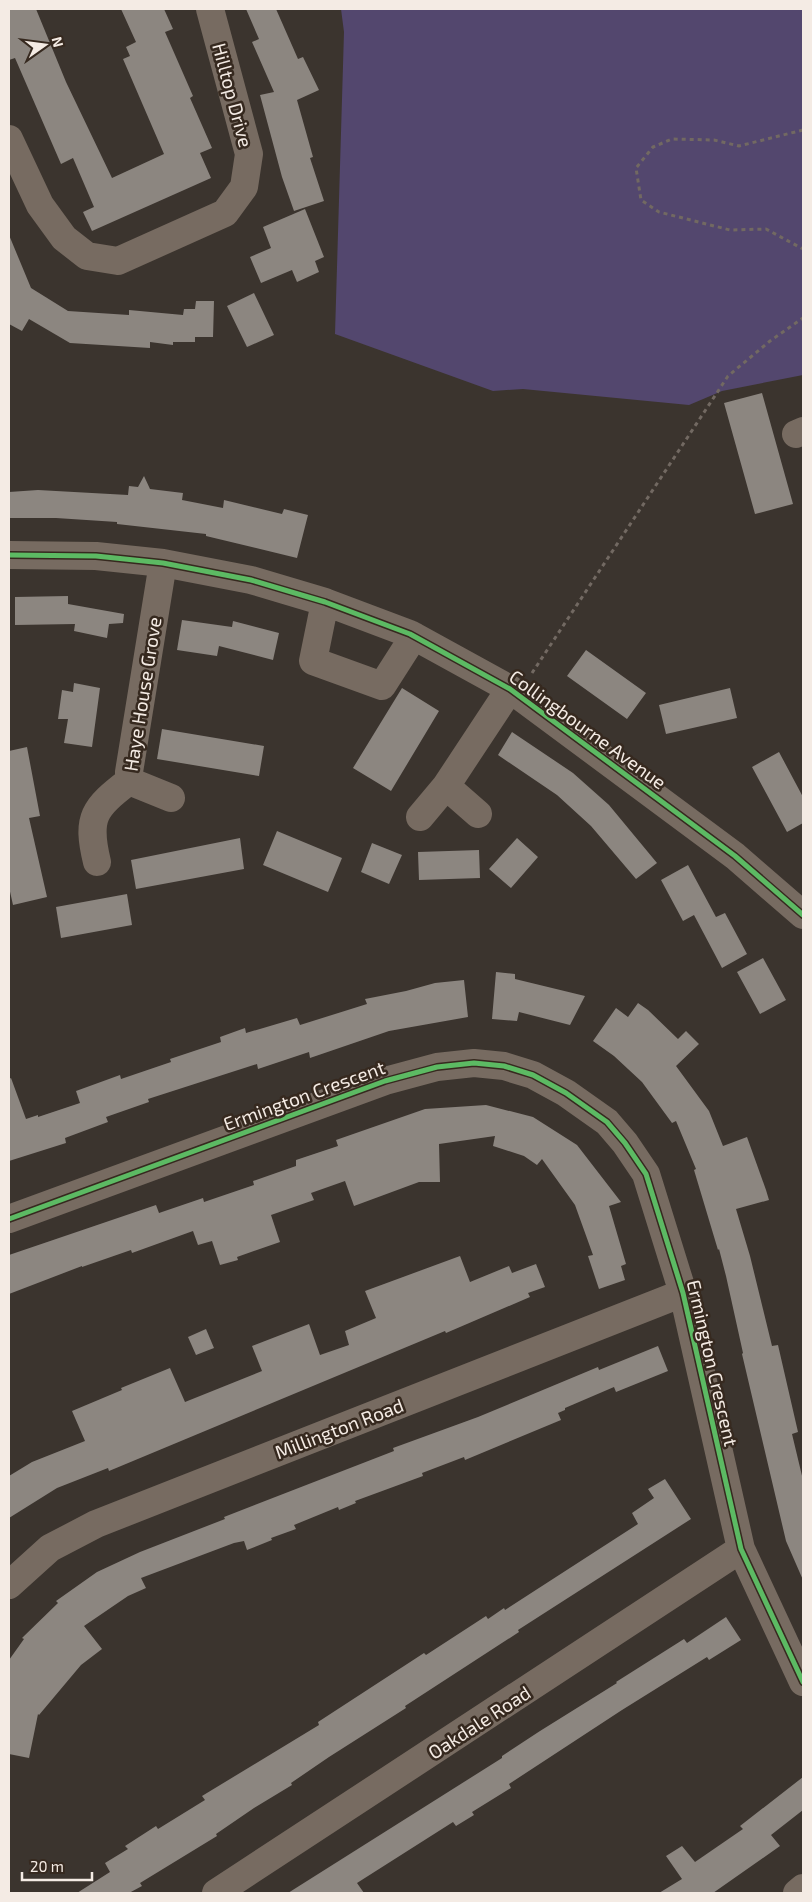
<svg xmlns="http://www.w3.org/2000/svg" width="812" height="1902" viewBox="0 0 812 1902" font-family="'Exo 2',sans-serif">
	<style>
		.green { fill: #53476e }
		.building { fill: #8c8680 }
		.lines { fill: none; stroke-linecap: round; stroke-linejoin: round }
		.path { stroke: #726962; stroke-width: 3; stroke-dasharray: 4 4; stroke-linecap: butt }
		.minor { stroke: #776b61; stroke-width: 28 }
		.cycleway-casing { stroke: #36291f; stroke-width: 8 }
		.cycleway { stroke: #5cba63; stroke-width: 5 }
		.labels { text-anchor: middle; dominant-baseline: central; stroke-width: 5; stroke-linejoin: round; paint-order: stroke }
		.street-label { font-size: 19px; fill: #f4ebe4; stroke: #36291f }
	</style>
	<rect width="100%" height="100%" fill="#3b342e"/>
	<path class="green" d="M341 9H803V375L722 391 689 405 523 389 493 391 335 334 344 32Z"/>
	<path class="building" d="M9 9H36L66 82 112 178 164 154 123 59 130 56 126 47 136 42 121 9H164L173 29 165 32 193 96 190 98 212 148 200 153 211 178 92 231 83 212 94 207 73 158 61 164 15 58 9 60Z
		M246 9H276L298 59 303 57 319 90 297 100 313 157 310 158 324 201 294 211 282 177 260 95 274 92 252 42 259 39Z
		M305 209 324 257 315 261 319 272 297 282 292 270 261 283 250 257 271 248 263 227Z
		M9 235 31 288 68 311 129 315V310L183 315 184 309H195L196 301H214L213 337H195V342H173V345L150 342V348L70 343 29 319 22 331 9 324Z
		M254 293 274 335 247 347 227 306Z
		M762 393 793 504 755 514 724 403Z
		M144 476 150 489 183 493 182 500 223 508 224 500 282 514 284 509 308 515 297 558 206 536V534L117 524V522L56 518H9V492L38 490 128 495 129 486 138 487Z
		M68 596V604L124 614 123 623 109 624 107 638 74 631 75 624 15 625V597Z
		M182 620 232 627 233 621 279 633 273 660 219 646 217 656 177 650Z
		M586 650 646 693 627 719 567 676Z
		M74 683 100 688 92 747 64 743 68 719H58L62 690 73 692Z
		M402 688 439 711 391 791 353 768Z
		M730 688 737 718 666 734 659 705Z
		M162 729 264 746 259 776 157 759Z
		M512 732 573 773 609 805 657 863 636 879 591 826 557 795 498 755Z
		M27 747 40 816 29 818 47 897 13 905 9 887V751Z
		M779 752 803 797V823L787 832 752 767Z
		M277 831 342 858 328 892 263 865Z
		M240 838 244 869 136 889 131 860Z
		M517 838 538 857 511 888 489 869Z
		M372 843 402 855 389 884 361 872Z
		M479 850 480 878 419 880 418 852Z
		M688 865 716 917 725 913 747 954 722 968 694 915 683 921 661 880Z
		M127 894 132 925 61 938 56 907Z
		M763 958 786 1000 760 1014 737 972Z
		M496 972 515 974V979L585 996 570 1025 519 1012 517 1021 492 1019Z
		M464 980 468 1017 389 1031 310 1058 309 1052 258 1069 257 1064 207 1080 148 1099 149 1102 106 1117 108 1122 65 1138 66 1143 9 1161V1079L11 1078 26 1119 38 1115V1117L80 1103 76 1091 120 1075 121 1079 171 1062 170 1059 221 1042 220 1037 245 1028 246 1033 297 1018 300 1025 367 1004 365 999 406 991 435 983Z
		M638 1003 648 1010 678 1039 686 1031 699 1044 676 1066 709 1111 723 1146 747 1137 766 1190 769 1200 736 1209 750 1256 772 1346 778 1345 798 1432 792 1434 803 1480V1580L786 1541 742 1354 743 1353 726 1276 719 1249 718 1250 694 1170 696 1169 676 1121 672 1123 642 1082 614 1056 593 1041 616 1008 628 1017Z
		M486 1105 533 1117 577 1145 621 1202 609 1206 626 1264 621 1266 625 1280 599 1289 588 1256 593 1255 575 1205 542 1159 537 1165 524 1156 493 1146 495 1136 439 1144 440 1182H419L354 1206 345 1181 311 1193 314 1200 271 1215 280 1242 237 1257 238 1260 220 1265 212 1241 198 1245 193 1231 132 1253 131 1250 82 1267V1266L9 1294V1255L156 1205 159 1213 203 1198 204 1202 254 1185 253 1181 296 1166V1160L338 1146 336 1140 425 1109Z
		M460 1256 470 1282 509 1266 512 1273 536 1264 545 1287 528 1293 530 1297 446 1333 445 1331 109 1471 108 1468 57 1488 9 1518V1476L32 1462 85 1441 72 1411 122 1390 121 1388 170 1368 185 1402 262 1371 252 1346 309 1324 320 1355 349 1345 345 1331 376 1318 365 1291Z
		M206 1329 214 1348 196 1355 188 1337Z
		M658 1346 668 1371 616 1392 614 1387 565 1408V1410L558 1413 561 1420 465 1460 464 1457 422 1473 423 1476 355 1501 356 1503 339 1510 338 1507 294 1525 296 1529 271 1538 272 1540 247 1550 244 1541 234 1543 141 1578 146 1588 128 1596 84 1626 102 1649 81 1665 39 1715 38 1714 29 1758 9 1754V1660L24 1639 22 1638 58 1603 56 1601 97 1572 140 1552 225 1519 224 1517 394 1451 393 1448 478 1417 598 1367 599 1370Z
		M665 1479 691 1519 518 1630 519 1632 405 1706 406 1708 329 1757 291 1783 292 1785 254 1808 216 1834 217 1836 140 1883 142 1886 129 1893H77L110 1872 105 1863 128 1849 125 1846 156 1826 158 1829 205 1800 202 1796 319 1725 318 1722 424 1653 426 1655 486 1616 488 1619 504 1608 505 1610 638 1524 632 1513 654 1498 648 1489Z
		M726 1617 741 1640 709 1660 707 1657 622 1710 509 1784 511 1788 472 1812 474 1815 456 1826 453 1822 357 1883 364 1893H288L502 1758V1756L540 1731 617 1683 616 1682 684 1639 687 1643Z
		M803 1777V1810L771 1835 780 1846 713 1893H659L682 1879 666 1856 682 1846 695 1862 743 1829 740 1826Z"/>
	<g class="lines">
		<path class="path" d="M803 130 739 146 714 140 672 139 653 147 636 168 641 200 659 212 730 230 766 229 803 249
			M532 673 728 376 770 341 803 318"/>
		<path class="minor" d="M9 139 40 205 64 238 87 256 118 261 225 213 244 187 249 154 210 9
			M796 434 803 431
			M9 555 96 556 163 563 251 580 325 602 410 634 510 689 735 856 803 915
			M163 563 129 772V781L171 798
			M325 602 313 661 382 686 414 636
			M446 786 478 814
			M420 817 446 786 510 689
			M97 862C86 817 94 808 129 781
			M9 1219 385 1081 437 1067 474 1063 504 1066 533 1075 566 1093 607 1122 625 1143 646 1174 683 1293 741 1549 803 1682
			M9 1585 50 1548 96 1524 683 1293
			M216 1893 741 1549
			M797 1893 803 1888"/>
		<g class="cycleway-casing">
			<path id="cycleway" d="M9 555 96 556 163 563 251 580 325 602 410 634 510 689 735 856 803 915
				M9 1219 385 1081 437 1067 474 1063 504 1066 533 1075 566 1093 607 1122 625 1143 646 1174 683 1293 741 1549 803 1682"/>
		</g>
		<use href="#cycleway" class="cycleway"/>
	</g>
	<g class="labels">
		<g class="street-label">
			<text transform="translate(233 95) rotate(75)">Hilltop Drive</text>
			<text transform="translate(142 694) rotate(-81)">Haye House Grove</text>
			<text transform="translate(588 729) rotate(36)">Collingbourne Avenue</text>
			<text transform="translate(304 1095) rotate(-20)">Ermington Crescent</text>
			<text transform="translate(713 1363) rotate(77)">Ermington Crescent</text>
			<text transform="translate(339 1428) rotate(-21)">Millington Road</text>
			<text transform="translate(479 1722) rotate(-33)">Oakdale Road</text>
		</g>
	</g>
	<rect width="812" height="1902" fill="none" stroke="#f4ebe4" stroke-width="20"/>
	<g transform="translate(45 45) rotate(76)" stroke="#36291f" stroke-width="4" paint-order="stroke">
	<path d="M0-4L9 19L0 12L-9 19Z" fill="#f4ebe4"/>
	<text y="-8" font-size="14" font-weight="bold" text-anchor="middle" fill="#f4ebe4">N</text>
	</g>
	<path d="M22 1872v8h70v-8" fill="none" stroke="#f4ebe4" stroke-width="2.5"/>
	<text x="30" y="1872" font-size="15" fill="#f4ebe4" stroke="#36291f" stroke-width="4" paint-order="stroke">20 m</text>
</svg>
